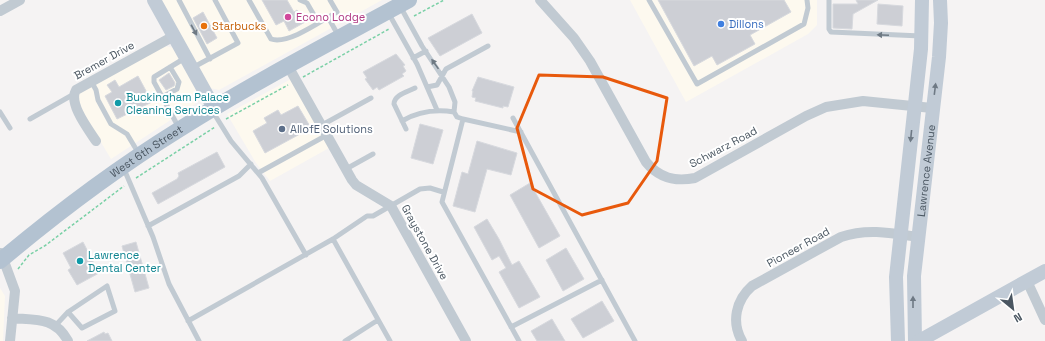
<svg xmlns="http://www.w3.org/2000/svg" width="1045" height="341" font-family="'Space Grotesk',sans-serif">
<rect width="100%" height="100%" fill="#f5f3f3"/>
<path fill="#fdf9ef" d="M 160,0 L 382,0 L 219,90 L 210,88 Z
M 630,0 L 817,0 L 817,25 L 808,34 L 686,102 Z
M 165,46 L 174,48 L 199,95 L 199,100 L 195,104 L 111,159 L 80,107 L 78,94 Z
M 291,79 L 329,148 L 270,181 L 256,163 L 227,114 Z
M 0,288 L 5,296 L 3,341 L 0,341 Z"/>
<path fill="#cdcfd5" stroke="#d7d9de" d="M 262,0 L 287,0 L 294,12 L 297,10 L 299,13 L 302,12 L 307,21 L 289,31 L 284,21 L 276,25 Z
M 658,0 L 784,0 L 791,12 L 750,35 L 755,44 L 717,65 L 712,56 L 694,66 Z
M 856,0 L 878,0 L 853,14 L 852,29 L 833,28 L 833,4 L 858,4 Z
M 878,4 L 903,6 L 902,26 L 877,24 Z
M 203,12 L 217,38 L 207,44 L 193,18 Z
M 472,14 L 482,33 L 440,56 L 428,38 Z
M 396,54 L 405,65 L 403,66 L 406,71 L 402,74 L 404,76 L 379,90 L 377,87 L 373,90 L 365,79 L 367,78 L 363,72 Z
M 169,73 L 175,83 L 174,86 L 166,90 L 159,80 Z
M 138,76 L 152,102 L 117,119 L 105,96 L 112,92 L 107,85 L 115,80 L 119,87 Z
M 478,77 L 514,87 L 508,107 L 503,106 L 503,108 L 475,101 L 476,98 L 472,97 L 473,91 L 472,91 Z
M 298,106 L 311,128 L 265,153 L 253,131 L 267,123 L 264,118 L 278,110 L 281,115 Z
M 420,124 L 443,130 L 433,164 L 411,158 Z
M 477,141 L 517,153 L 511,175 L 487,169 L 475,212 L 453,206 L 462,172 L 468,174 Z
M 217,152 L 225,167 L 158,204 L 152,193 L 177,179 L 179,176 L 178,173 Z
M 530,183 L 560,236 L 539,248 L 510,195 Z
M 487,219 L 499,239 L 512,265 L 519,261 L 540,297 L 519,308 L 499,272 L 506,268 L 499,256 L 492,260 L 474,227 Z
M 83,242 L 99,273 L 77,285 L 68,270 L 71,268 L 63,253 Z
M 136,242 L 149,288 L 135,292 L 122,246 Z
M 566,248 L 584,279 L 563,291 L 546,260 Z
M 602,301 L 614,321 L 583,338 L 571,319 Z
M 552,319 L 565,341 L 537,341 L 531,331 Z
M 104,332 L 105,334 L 108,333 L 112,341 L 87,341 Z"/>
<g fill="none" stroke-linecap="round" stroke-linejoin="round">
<path stroke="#7ad0a6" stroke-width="1.5" stroke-dasharray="3 2" stroke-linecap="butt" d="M 414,16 L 444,0
M 303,77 L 389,29
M 226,119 L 288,85
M 136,178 L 215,127
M 18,269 L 29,255 L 46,245 L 124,186"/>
<path stroke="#c1cad2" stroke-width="5" d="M 179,0 L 210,59
M 249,0 L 271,39 C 288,45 321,21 337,12 L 330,0
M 300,0 L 307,3 L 318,22
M 649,0 L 697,84 L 804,24 L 808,8 L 807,0
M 829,0 L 829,29 L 831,32 L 921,36
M 400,6 L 422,46 L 449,87 L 455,102 L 454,112 L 457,117 L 463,119
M 389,14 L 417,64 L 437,110
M 328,17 L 338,35
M 413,58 L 426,51
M 192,68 L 238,43 L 215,0
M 91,81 L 96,90 L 98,100 L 111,124 L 127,134 L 139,154
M 427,87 L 437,85 L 446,69 L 488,46
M 162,97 L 177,89 L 179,82 L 170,67
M 0,112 L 10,128
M 213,112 L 231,141 L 262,178 L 306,255
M 513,118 L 635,341
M 30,119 L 74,94
M 402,121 C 419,111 435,109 454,112
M 322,125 L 371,98
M 179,128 L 154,82 L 154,77 L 185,58
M 406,129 L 394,104 C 394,95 407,92 415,88
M 124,169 L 153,237 L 169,284 L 199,341
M 346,169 L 373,154
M 258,173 L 327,135
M 148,226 L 239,176 L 251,164
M 333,239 L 390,341
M 188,321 L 333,239 L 367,216 L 373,216 L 420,189 L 430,188 L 443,192
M 56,325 L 68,312 L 107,286 L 115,311 L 82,328 L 68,312
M 511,327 L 602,280
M 345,341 L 378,320
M 519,341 L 442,202 L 463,119 L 521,132"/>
<path stroke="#c1cad2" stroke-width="10" d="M 540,0 L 574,38 L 590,61 L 646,162 C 659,178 675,182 695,178 L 806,116 L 826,107 L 863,101 L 932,108
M 0,11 L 20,0
M 288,66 L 352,180 L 356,185 L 391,206 L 466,341
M 96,141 C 88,129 68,103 76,90 L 174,36
M 1,253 L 15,291 L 10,341
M 1027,281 L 1045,320
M 12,318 C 36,320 55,317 68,341
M 742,341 C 731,322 736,300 752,286 L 841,237 C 867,228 892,233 918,237"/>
<g stroke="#c1cbd6" stroke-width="14">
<path d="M 154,0 L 214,108"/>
<path d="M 898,341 L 896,277 L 921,49 L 922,0"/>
<path id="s1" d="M 915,341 L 914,276 L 939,57 L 941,23 L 940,0"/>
<path d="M 919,341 L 1045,271"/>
</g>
<path stroke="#b3c2d1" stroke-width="16" id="s2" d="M 0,261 C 57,213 117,168 180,129 C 254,82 332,42 409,0"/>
</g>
<defs><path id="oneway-solid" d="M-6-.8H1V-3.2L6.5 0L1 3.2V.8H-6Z"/></defs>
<g fill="#6e7983">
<use href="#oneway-solid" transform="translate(194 30) rotate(61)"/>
<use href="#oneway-solid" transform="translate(883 35) rotate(-178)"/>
<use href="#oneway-solid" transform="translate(435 64) rotate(-125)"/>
</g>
<g fill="#6e7984">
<use href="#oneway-solid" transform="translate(935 89) rotate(-83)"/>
<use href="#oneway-solid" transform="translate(911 136) rotate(96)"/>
<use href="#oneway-solid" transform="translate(913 302) rotate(-90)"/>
</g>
<path fill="none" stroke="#e8590c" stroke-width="3" stroke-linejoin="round" d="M 539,75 L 603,77 L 667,98 L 657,161 L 628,203 L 582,215 L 533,189 L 517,128 Z"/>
<circle fill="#d1479c" stroke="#fff" stroke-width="1.5" cx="288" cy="17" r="4"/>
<circle fill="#3f7fe0" stroke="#fff" stroke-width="1.5" cx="721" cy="24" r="4"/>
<circle fill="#e8710a" stroke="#fff" stroke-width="1.5" cx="204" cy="26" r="4"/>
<g fill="#0f9aa8" stroke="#fff" stroke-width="1.5">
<circle cx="118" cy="103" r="4"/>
<circle cx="80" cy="261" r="4"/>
</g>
<circle fill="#5c6f8a" stroke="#fff" stroke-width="1.5" cx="282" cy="129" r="4"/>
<g text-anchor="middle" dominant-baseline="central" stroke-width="4" stroke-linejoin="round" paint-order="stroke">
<g font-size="11" fill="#b23c85" stroke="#fff" text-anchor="start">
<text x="296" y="17">Econo Lodge</text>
</g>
<g font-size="11" fill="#366cbe" stroke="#fff" text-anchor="start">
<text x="729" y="24">Dillons</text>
</g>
<g font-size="11" fill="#c56008" stroke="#fff" text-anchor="start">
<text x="212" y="26">Starbucks</text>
</g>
<g font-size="11" fill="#4a5661" stroke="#fff">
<text transform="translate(104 60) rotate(-29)">Bremer Drive</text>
<text transform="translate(723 147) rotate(-28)">Schwarz Road</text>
<text stroke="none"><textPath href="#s2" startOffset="183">West 6th Street</textPath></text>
<text stroke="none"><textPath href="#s1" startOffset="171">Lawrence Avenue</textPath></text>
<text transform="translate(425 242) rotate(61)">Graystone Drive</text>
<text transform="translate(798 247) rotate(-29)">Pioneer Road</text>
</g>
<g font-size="11" fill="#0d838f" stroke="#fff" text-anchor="start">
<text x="126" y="97">Buckingham Palace<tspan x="126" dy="13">Cleaning Services</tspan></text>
<text x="88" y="255">Lawrence<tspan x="88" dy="13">Dental Center</tspan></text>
</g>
<g font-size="11" fill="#4e5e75" stroke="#fff" text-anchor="start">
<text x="290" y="129">AllofE Solutions</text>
</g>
</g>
<g transform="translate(1013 309) rotate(151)" stroke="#ffffff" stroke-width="3" paint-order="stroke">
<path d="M0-3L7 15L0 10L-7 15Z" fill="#4a5661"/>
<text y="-6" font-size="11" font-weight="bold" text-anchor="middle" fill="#4a5661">N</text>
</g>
</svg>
